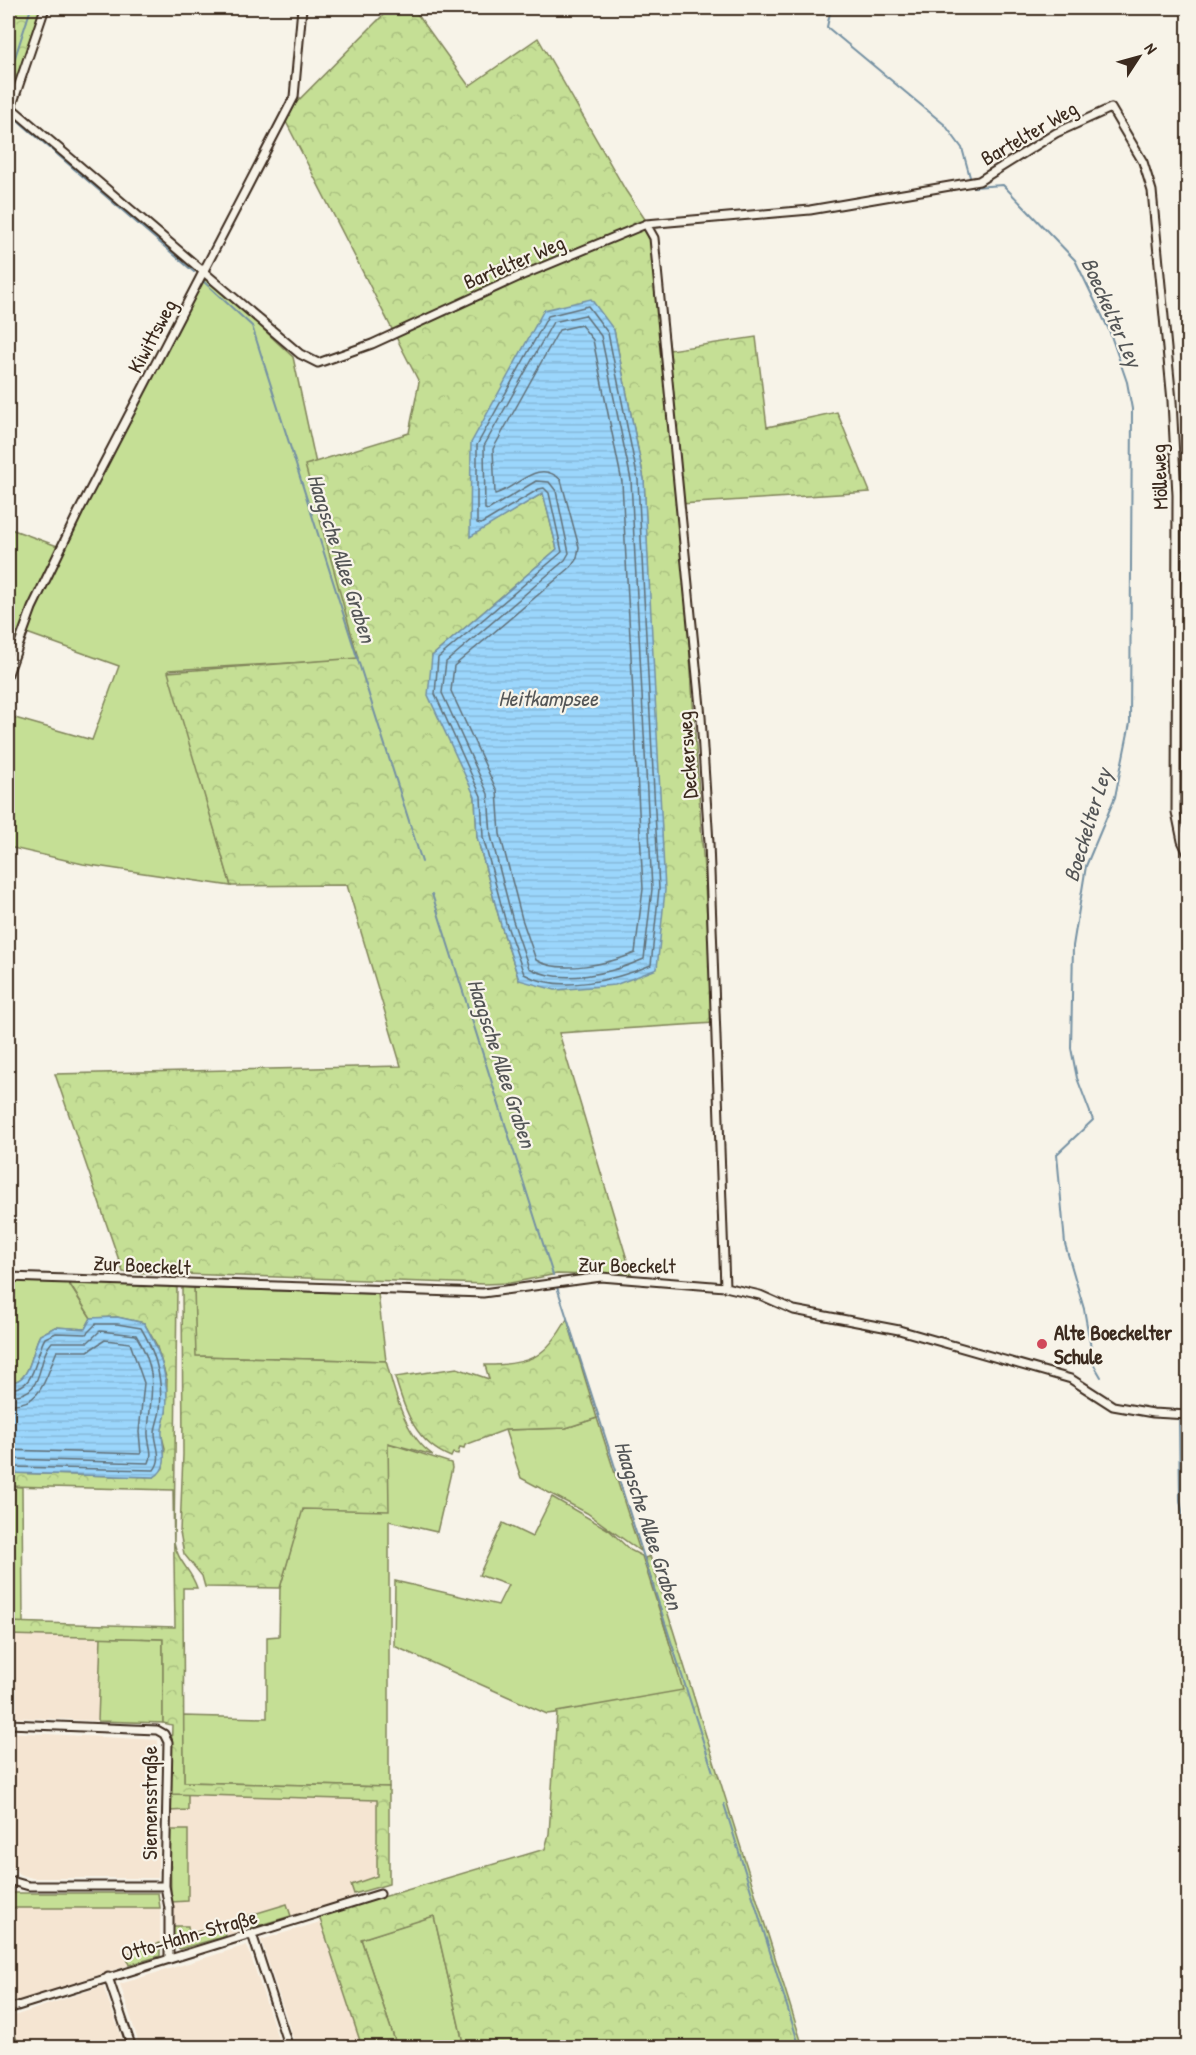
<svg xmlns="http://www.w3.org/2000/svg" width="1196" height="2055" font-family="'Patrick Hand',sans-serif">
<defs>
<pattern id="forest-crowns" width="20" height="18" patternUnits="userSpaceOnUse" patternTransform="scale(1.5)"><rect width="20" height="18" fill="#c5df95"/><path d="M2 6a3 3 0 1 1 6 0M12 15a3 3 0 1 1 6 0" fill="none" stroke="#aac080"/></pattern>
<pattern id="water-rules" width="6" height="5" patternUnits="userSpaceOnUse" patternTransform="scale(1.5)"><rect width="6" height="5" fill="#9bd6fc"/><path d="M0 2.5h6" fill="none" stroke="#86b8d8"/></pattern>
</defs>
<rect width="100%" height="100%" fill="#f7f3e8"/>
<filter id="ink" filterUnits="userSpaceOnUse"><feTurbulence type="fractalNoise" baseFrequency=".0167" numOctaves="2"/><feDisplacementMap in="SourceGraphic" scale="12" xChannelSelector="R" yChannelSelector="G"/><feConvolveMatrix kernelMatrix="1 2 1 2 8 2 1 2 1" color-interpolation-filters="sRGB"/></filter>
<g filter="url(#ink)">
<path fill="#f5e5d2" d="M 8,1635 L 101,1637 L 98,1721 L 8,1717 Z
M 8,1732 L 158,1740 L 158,1878 L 32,1878 L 19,1874 L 8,1862 Z
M 188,1794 L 377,1800 L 377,1877 L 351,1885 L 354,1897 L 291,1916 L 287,1905 L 247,1917 L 250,1928 L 226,1936 L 222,1924 L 188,1934 L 188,1926 L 172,1926 L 171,1902 L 188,1901 L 187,1830 L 170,1830 L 170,1811 L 188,1810 Z
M 8,1908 L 160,1908 L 160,1943 L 126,1954 L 129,1965 L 8,2005 Z
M 320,1922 L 362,2047 L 296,2047 L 261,1940 Z
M 247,1945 L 281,2047 L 140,2047 L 120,1984 Z
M 103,1986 L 125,2047 L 20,2047 L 8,2018 Z"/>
<path fill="#c5df95" stroke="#80845a" stroke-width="1.5" d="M 205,275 L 293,357 L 358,659 L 169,670 L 231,886 L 83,864 L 8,847 L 8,716 L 92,740 L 119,666 L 24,632 L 81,511 Z
M 8,528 L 60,547 L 8,671 Z
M 8,1279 L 161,1286 L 69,1284 L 91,1318 L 85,1329 L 55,1327 L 40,1335 C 31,1350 32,1384 8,1382 Z
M 194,1288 L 378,1294 L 386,1361 L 195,1356 Z
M 597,1418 L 640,1551 L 587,1513 L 521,1478 L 505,1430 L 566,1428 Z
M 388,1443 L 451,1463 L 452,1468 L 437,1532 L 389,1521 L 389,1787 L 184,1782 L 183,1716 L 267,1718 L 267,1637 L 279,1636 L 280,1588 L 301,1512 Z
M 8,1486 L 22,1487 L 23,1623 L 8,1622 L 8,1612 L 13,1604 L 8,1588 Z
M 552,1497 L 609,1530 L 630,1550 L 642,1556 L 687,1697 L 547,1714 L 394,1646 L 395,1581 L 498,1605 L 508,1585 L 479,1575 L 503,1523 L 532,1537 Z
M 101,1637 L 163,1639 L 163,1723 L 98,1721 Z
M 170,1794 L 188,1794 L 188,1810 L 170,1811 Z
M 170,1830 L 188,1830 L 188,1901 L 171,1902 Z
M 8,1893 L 158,1893 L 160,1908 L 8,1908 Z
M 287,1904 L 291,1916 L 250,1928 L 247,1916 Z
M 434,1915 L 464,2047 L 397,2047 L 361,1939 Z
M 223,1924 L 226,1936 L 180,1949 L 173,1943 L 172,1926 L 188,1926 L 189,1934 Z
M 8,2020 L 20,2047 L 8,2047 Z"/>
<path fill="url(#forest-crowns)" stroke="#80845a" stroke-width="1.5" fill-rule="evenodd" d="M 8,8 L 47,8 L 16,108 L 8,100 Z
M 390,8 L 413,8 L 469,86 L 538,38 L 626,191 L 653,231 L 670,350 L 756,337 L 767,427 L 837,412 L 870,492 L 680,504 L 714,1023 L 559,1033 L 632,1276 L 557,1274 L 510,1283 L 485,1284 L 123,1272 L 55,1074 L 401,1066 L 347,885 L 231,886 L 168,672 L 358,658 L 305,465 L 409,433 L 419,382 L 283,116 ZM 614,330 L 644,479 L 652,662 L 519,980 L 501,925 L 477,837 L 475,797 L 432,656 L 557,549 L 543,493 L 470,536 Z
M 69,1283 L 177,1287 L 174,1542 C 178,1563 191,1569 197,1588 L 183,1588 L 184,1782 L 389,1787 L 389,1884 L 354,1894 L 351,1885 L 377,1876 L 377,1800 L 170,1794 L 172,1725 L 163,1723 L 163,1639 L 8,1635 L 8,1622 L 175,1627 L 173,1490 L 8,1486 L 8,1473 L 154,1477 L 163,1468 L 165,1448 L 161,1433 L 166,1412 L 167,1380 L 156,1344 L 144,1323 L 117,1317 L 91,1318 Z
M 182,1287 L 194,1288 L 196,1356 L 386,1361 C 395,1393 404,1435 433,1455 L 388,1443 L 389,1511 L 303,1509 L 280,1588 L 205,1587 L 202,1576 L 184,1554 L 180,1532 L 183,1454 Z
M 567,1319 L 597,1418 L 566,1428 L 505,1430 L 465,1445 L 464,1448 L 460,1447 L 458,1454 L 453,1453 L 451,1457 C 416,1443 405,1412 395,1377 L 457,1368 L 489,1379 L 485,1365 C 529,1365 546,1358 567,1319 Z
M 650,1556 L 803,2047 L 464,2047 L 434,1916 L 361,1939 L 397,2047 L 362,2047 L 319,1916 L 545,1849 L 549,1834 L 557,1712 L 683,1690 L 645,1558 Z
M 160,1943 L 160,1956 L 129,1965 L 126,1954 Z"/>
<path fill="url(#water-rules)" stroke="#7591a3" stroke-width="1.5" d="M 591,299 L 614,330 L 644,479 L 665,890 L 657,969 L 615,985 L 555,990 L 519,980 L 501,925 L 477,837 L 475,797 L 428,695 L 432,656 L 557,549 L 543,493 L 470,537 L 471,443 L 544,310 Z
M 117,1317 L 144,1323 C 160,1350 170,1380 166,1412 C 165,1420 161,1427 162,1435 C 163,1449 170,1468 154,1477 L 8,1473 L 8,1382 C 32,1384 31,1350 40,1335 L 55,1327 L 85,1329 L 91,1318 Z"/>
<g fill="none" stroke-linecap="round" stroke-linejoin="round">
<path stroke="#616f77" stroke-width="1.5" d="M 588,306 L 608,333 L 638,480 L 659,889 L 651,965 C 615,980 560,994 524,974 L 506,923 L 483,837 L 481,796 L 435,694 L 438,658 L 562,552 L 549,493 L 544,488 L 539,489 L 481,524 L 477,523 L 477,445 L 548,316 Z
M 585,315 L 601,336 L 631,480 L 652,889 L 644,959 C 612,973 562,986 529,968 L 513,921 L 491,836 L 488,794 L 442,693 L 446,662 L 565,560 L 569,553 L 556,491 L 549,482 L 536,481 L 488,510 L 485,509 L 484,446 L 553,322 Z
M 581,325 L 593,340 L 622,482 L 643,889 L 635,953 C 611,963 560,975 536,960 L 522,919 L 500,834 L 497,791 L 451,691 L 454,666 L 571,567 L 577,558 L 579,547 L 561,480 C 538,457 517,488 495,494 L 493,449 L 559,330 Z
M 8,1388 C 37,1391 34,1356 45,1338 L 56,1333 L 86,1334 L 96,1324 L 117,1324 L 141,1328 C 156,1353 163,1381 160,1410 C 159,1418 155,1426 155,1434 C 156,1446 163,1459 154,1470 L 8,1467
M 8,1395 C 47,1398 35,1360 52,1342 L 88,1342 L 100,1331 L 136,1335 C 159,1373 151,1391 148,1431 C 147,1443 154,1451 149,1463 L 8,1459
M 8,1404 C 43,1407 46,1375 57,1351 L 88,1351 L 105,1340 L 130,1343 L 144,1383 L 139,1432 L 141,1454 L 8,1450"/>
<path stroke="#7591a3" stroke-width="2" d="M 831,8 L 827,27 L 945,125 L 962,148 L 970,177
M 8,79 L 31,8
M 8,112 L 194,272
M 973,187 L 1003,185 L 1075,260 L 1109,330 L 1127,382 L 1132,409 L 1130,723 L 1115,797 L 1086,866 L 1073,946 L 1071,1048 L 1077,1078 L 1093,1120 L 1057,1154 L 1065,1244 L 1084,1309 L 1094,1365 L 1101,1377
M 203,281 L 252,326 L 422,862
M 432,894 L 553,1275
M 557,1287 L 713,1772
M 1179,1421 L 1180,1500 L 1188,1544
M 724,1804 L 800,2048"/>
<g stroke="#3b2a1e" stroke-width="11">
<path id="minor" d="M 8,105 L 300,354 L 318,363 L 372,344 L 518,277 L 646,224 L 810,210 L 979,181 L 1056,133 L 1111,108 L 1143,162 L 1152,191 L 1172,401 L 1177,495 L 1176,812 L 1182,841 L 1188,854
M 11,108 L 45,8
M 646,224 L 654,238 L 701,717 L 709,843 L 725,1287
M 8,674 L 32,608 L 79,511 L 294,97 L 302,8
M 8,1277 L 483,1293 L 601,1277 L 725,1287 L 760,1295 L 794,1310 L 899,1330 L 1071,1379 L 1113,1406 L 1153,1413 L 1188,1415
M 8,1724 L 157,1730 L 164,1734 L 168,1742 L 165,1886 L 169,1908 L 169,1957
M 8,1880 L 29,1886 L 165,1886
M 252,1934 L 289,2048
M 108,1977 L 132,2048
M 8,2009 L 380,1894"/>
</g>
<use href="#minor" stroke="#f7f3e8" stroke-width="7"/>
</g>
</g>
<circle fill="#d1495b" stroke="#f7f3e8" stroke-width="2" cx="1042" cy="1344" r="6"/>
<g text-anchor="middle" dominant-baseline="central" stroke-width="4.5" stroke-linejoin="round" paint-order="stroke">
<g font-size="21" fill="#3b2a1e" stroke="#f7f3e8">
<text transform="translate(1029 133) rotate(-30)">Bartelter Weg</text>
<text transform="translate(514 262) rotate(-23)">Bartelter Weg</text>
<text transform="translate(152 336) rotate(-62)">Kiwittsweg</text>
<text transform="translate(1159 477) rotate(-92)">Mölleweg</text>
<text transform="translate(687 755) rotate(-94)">Deckersweg</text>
<text transform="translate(142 1265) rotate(3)">Zur Boeckelt</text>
<text transform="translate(627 1265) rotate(1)">Zur Boeckelt</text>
<text transform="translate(149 1803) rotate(-90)">Siemensstraße</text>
<text transform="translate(189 1935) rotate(-16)">Otto-Hahn-Straße</text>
</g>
<g font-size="21" font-weight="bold" fill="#3b2a1e" stroke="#f7f3e8" text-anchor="start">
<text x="1054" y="1332">Alte Boeckelter<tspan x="1054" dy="24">Schule</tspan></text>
</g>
<g font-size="22" font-style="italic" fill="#535556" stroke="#f7f3e8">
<text transform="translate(1112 312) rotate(66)">Boeckelter Ley</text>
<text transform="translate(342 558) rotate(72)">Haagsche Allee Graben</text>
<text x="548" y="698">Heitkampsee</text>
<text transform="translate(1087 825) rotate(-73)">Boeckelter Ley</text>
<text transform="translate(502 1063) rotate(72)">Haagsche Allee Graben</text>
<text transform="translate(649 1525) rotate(72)">Haagsche Allee Graben</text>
</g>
</g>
<rect width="1196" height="2055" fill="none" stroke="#f7f3e8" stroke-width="30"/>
<rect x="15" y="15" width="1166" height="2025" fill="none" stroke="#3b2a1e" stroke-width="2" filter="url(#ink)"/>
<g transform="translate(1139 57) rotate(54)" stroke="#f7f3e8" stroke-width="4.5" paint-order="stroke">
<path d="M0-4.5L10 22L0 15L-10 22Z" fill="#3b2a1e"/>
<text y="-9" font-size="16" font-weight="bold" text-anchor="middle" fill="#3b2a1e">N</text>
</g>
</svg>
